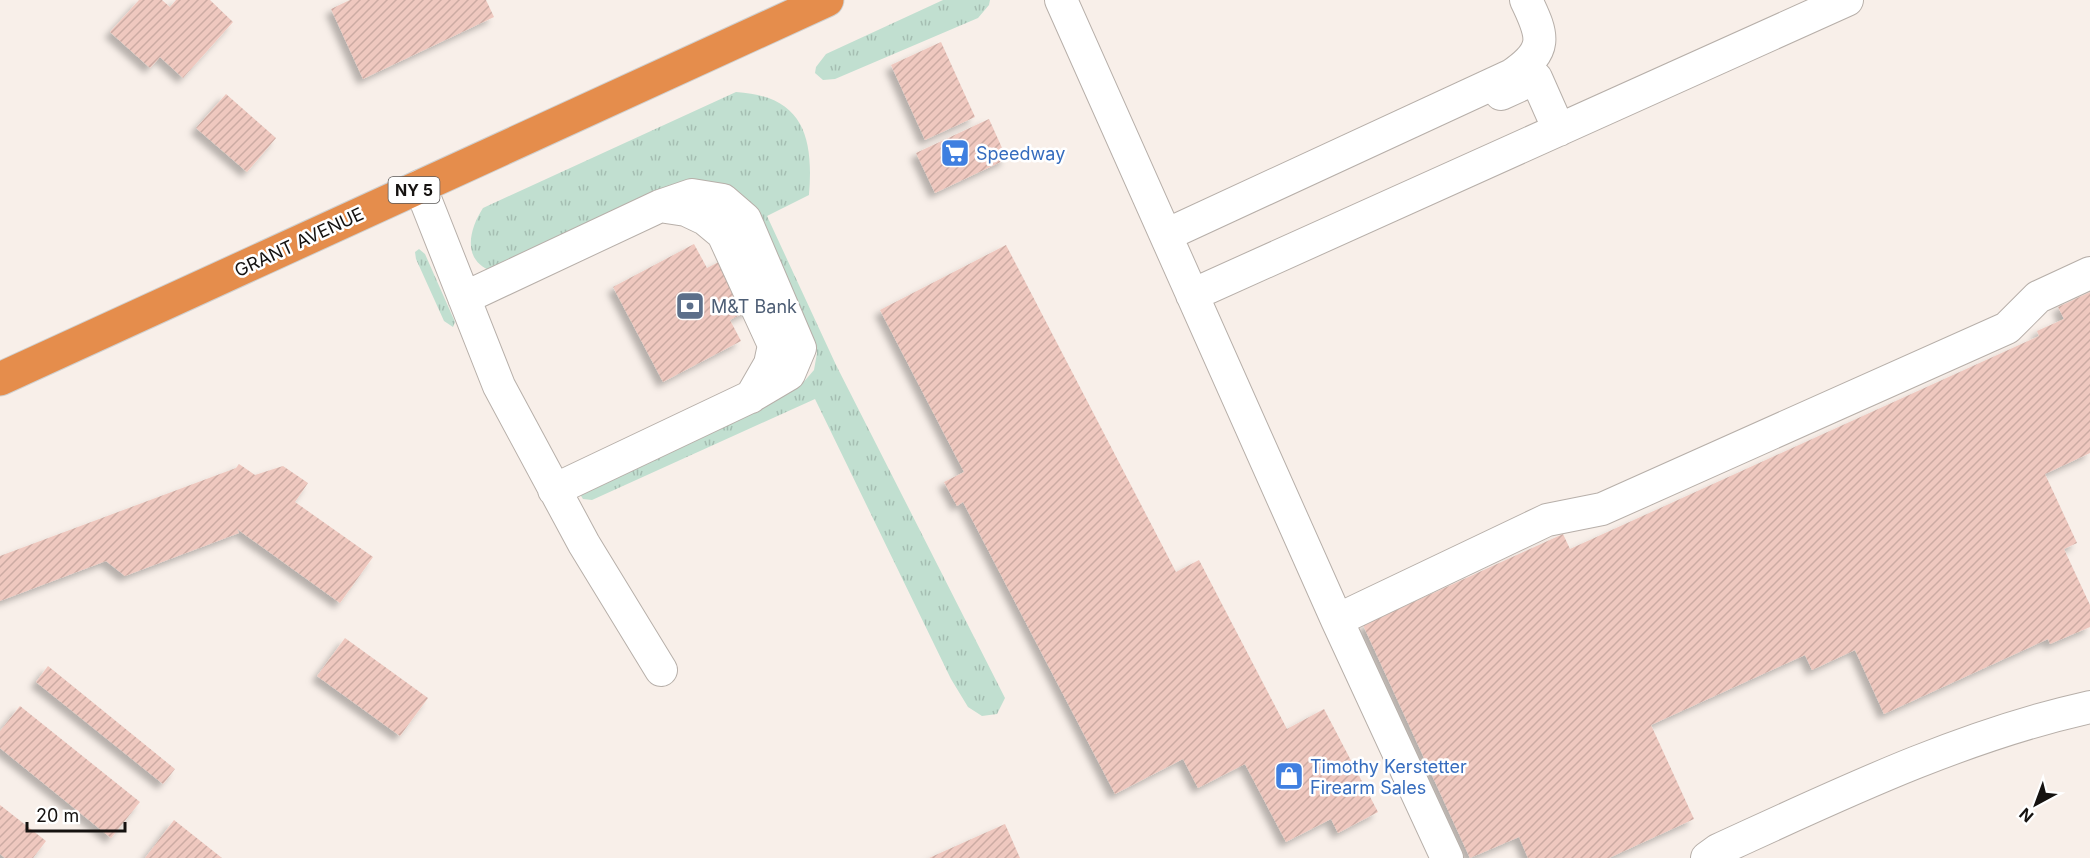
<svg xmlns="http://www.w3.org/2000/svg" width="2090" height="858" font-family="Inter,sans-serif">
<defs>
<pattern id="grass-tufts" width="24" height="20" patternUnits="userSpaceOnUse" patternTransform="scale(1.5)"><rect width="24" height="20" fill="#c1dfd0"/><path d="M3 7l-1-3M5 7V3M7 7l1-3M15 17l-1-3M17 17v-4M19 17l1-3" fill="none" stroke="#a5beb2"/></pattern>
<pattern id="building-hatch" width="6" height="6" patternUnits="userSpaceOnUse" patternTransform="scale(1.5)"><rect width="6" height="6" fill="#efc8bf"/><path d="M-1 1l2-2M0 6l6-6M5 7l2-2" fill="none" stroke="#ccaba3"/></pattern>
<filter id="shadow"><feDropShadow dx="-5.5" dy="5.5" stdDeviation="3" flood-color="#0004"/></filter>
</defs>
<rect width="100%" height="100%" fill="#f8efe9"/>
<path fill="url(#grass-tufts)" d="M 943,0 L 990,0 L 989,5 L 978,18 L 835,79 L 823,80 L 815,73 L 816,67 L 826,54 Z
M 736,92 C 802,96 814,135 809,195 L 767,216 L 836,365 L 1005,698 L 997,714 L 982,716 L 968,707 L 951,679 L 815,399 L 592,500 L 583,499 L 578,491 L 580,483 L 801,385 L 814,370 L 817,353 L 754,215 L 740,197 L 494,272 C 462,262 468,231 483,208 Z
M 419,249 L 425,254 L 455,322 L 453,327 L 444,321 L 416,259 L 415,252 Z"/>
<path fill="url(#building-hatch)" filter="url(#shadow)" d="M 139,0 L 162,0 L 170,7 L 176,0 L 210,0 L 233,22 L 183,78 L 160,57 L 150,68 L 110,32 Z
M 350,0 L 486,0 L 494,17 L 363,79 L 331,9 Z
M 941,42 L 975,117 L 925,140 L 891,65 Z
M 226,94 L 276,138 L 247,172 L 196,128 Z
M 989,119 L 1007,159 L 935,193 L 916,153 Z
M 758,242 L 785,292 L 730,320 L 741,341 L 663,382 L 613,287 L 694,244 L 707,268 Z
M 1006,245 L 1176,572 L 1199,560 L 1287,729 L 1324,709 L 1378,812 L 1338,833 L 1331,819 L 1286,842 L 1245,764 L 1198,788 L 1183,759 L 1115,794 L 963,502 L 957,506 L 944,482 L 964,472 L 880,310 Z
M 2090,292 L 2090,453 L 2045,474 L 2077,543 L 2064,549 L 2090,605 L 2090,627 L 2050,644 L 2048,639 L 1884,714 L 1855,650 L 1812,670 L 1805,655 L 1651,725 L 1694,819 L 1609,858 L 1528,858 L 1519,837 L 1470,858 L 1363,625 L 1563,534 L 1570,549 L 2039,336 L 2037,331 L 2064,319 L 2058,307 Z
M 239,464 L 255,475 L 283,466 L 308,483 L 295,502 L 373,557 L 340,603 L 237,529 L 239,533 L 125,576 L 106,561 L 0,601 L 0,556 L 236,468 Z
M 345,638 L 428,698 L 400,736 L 317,676 Z
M 48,666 L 175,769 L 163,784 L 36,682 Z
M 20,706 L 140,802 L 111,838 L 0,748 L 0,731 Z
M 0,805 L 46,841 L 33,858 L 5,858 L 0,854 Z
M 174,820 L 222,858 L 145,858 Z
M 1005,824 L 1020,858 L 929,858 Z"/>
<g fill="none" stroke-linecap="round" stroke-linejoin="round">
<g stroke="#b7afa9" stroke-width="34">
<path id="minor" d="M 1061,0 L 1337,620 L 1447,858
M 1501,94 L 1536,78 L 1559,130
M 420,186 L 499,386 L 584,544 L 661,670
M 666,207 L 686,210 L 705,219 L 723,234 L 774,345 L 770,364 L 751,397
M 1166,235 L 1512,75 C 1548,50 1544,37 1526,0
M 1192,295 L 1847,0
M 464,298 L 660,206 L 692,195 L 723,200 L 745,219 L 800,348 L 789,374 L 750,397 L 554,490
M 1337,620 L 1547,520 L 1602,509 L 2007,328 L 2038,297 L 2090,273
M 1707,858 L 1718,850 C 1838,795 1960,736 2090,707"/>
</g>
<g stroke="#d0d0cf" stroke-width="35">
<path id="highway" d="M 0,379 L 827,0"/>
</g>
<use href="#minor" stroke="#fff" stroke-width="32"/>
<use href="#highway" stroke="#e58d4c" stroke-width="33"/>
</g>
<defs>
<g id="supermarket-square" transform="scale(1.5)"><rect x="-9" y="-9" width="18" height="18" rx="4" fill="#3f7fe0" stroke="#fff"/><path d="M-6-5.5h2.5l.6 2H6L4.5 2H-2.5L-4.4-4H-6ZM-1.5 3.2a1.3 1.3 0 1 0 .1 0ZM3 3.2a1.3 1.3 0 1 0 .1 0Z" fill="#fff"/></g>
<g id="bank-square" transform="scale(1.5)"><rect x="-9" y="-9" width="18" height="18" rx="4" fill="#5c6f8a" stroke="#fff"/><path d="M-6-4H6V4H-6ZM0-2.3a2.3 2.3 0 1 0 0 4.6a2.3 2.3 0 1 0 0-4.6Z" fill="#fff"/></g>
<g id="shop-square" transform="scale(1.5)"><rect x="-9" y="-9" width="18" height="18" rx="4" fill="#3f7fe0" stroke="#fff"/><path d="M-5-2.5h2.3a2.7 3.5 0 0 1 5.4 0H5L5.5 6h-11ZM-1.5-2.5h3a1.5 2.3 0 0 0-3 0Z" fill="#fff"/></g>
</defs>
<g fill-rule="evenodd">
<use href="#supermarket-square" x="955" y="153"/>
<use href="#bank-square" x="690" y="306"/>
<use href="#shop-square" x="1289" y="776"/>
</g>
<g text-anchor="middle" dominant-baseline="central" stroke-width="5" stroke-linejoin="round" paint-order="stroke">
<rect fill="#fff" stroke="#5b5958" stroke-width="1.5" x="388.5" y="177" width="51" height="26" rx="4.5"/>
<g font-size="16" font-weight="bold" fill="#151210">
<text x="414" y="190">NY 5</text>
</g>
<g font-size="18" fill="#366cbe" stroke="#fff" text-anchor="start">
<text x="976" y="153">Speedway</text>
<text x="1310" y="766">Timothy Kerstetter<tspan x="1310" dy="21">Firearm Sales</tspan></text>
</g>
<g font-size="18" fill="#151210" stroke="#fff">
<text transform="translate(299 242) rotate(-25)">GRANT AVENUE</text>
</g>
<g font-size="18" fill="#4e5e75" stroke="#fff" text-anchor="start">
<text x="711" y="306">M&amp;T Bank</text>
</g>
</g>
<g transform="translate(2036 804) rotate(221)" stroke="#ffffff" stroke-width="4.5" paint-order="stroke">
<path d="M0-4.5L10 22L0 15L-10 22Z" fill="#151210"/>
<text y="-9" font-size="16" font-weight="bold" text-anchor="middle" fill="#151210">N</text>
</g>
<path d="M27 822v9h98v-9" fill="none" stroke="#151210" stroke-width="3"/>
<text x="36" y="822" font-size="18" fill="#151210" stroke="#ffffff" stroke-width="4.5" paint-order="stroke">20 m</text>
</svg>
